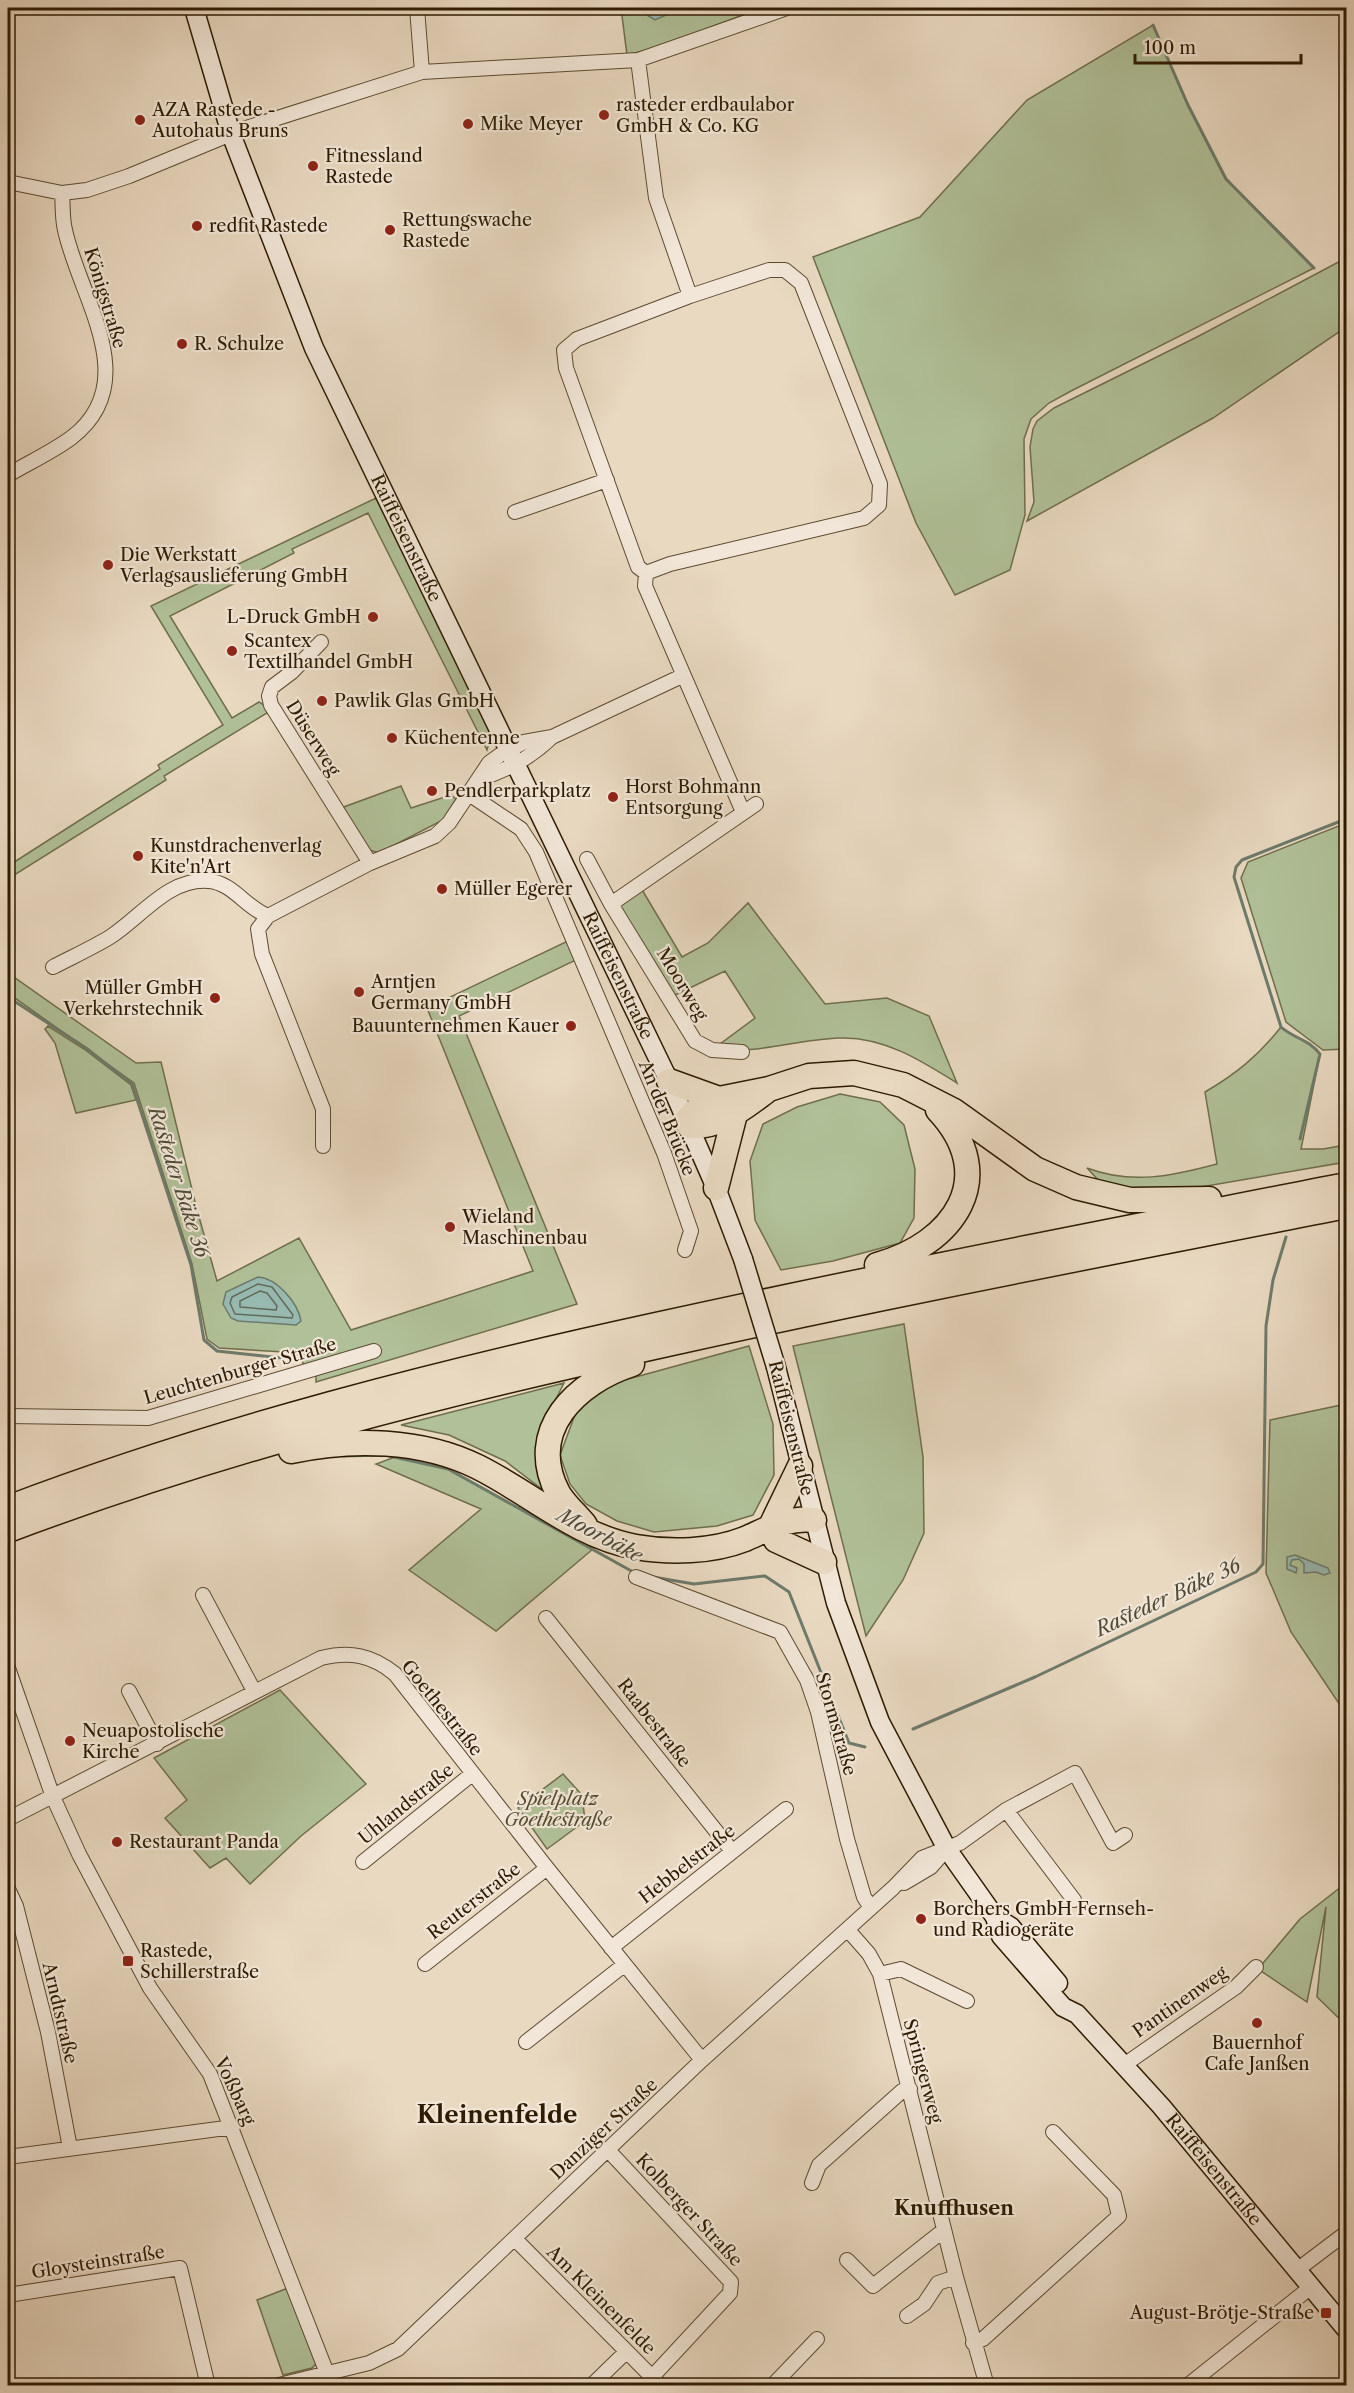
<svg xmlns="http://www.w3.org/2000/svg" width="1354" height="2393" font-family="'Libre Caslon Text',serif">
<rect width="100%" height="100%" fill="#e9d9c1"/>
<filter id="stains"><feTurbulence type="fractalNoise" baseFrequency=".00333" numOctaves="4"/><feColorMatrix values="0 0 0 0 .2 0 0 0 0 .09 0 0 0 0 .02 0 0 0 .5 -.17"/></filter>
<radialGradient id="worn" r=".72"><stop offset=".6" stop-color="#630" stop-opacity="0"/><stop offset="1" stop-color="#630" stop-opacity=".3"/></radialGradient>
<path fill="#b0c098" stroke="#6f6e4c" stroke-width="1.5" d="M 621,8 L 642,8 L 642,13 L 674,13 L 682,8 L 762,8 L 651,49 L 627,55 Z
M 1153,25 L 1188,105 L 1226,179 L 1314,268 L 1071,391 L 1049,403 L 1031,419 L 1024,439 L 1025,515 L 1010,570 L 955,595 L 916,523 L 813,257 L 920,217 L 1027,100 Z
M 1346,258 L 1346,327 L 1213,418 L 1027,521 L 1034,502 L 1030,447 L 1033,429 L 1037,421 L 1054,408 L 1197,337 Z
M 376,498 L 492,733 L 487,750 L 368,513 L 292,549 L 294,553 L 170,616 L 232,718 L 259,702 L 265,706 L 267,713 L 164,776 L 166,780 L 8,879 L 8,866 L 160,769 L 158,765 L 223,725 L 151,606 Z
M 401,786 L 411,808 L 451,795 L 456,799 L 443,820 L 379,853 L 366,849 L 341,808 Z
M 1346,823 L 1346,1049 L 1323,1050 L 1286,1022 L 1241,878 L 1248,862 Z
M 638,883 L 682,957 L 708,943 L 748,903 L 825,1004 L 887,998 L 929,1016 L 957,1083 C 922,1061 883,1036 839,1038 C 795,1040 757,1054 712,1050 L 755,1018 L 725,971 L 669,998 L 611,904 Z
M 570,940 L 578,959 L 459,1016 L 577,1304 L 316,1382 L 316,1364 L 304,1367 L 301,1356 L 284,1352 L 219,1348 L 207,1339 L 192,1264 L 134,1083 L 8,993 L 8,973 L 136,1063 L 161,1062 L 196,1206 L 217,1281 L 299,1238 L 351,1330 L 533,1271 L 427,1008 Z
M 48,1026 L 84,1049 L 131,1085 L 136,1100 L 76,1113 L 55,1043 L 45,1029 Z
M 1281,1027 C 1293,1038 1310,1040 1320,1054 L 1301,1149 L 1323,1149 L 1346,1145 L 1346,1162 L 1160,1194 L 1103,1185 L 1087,1168 C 1132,1185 1172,1176 1217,1164 L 1205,1092 C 1236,1074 1258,1056 1281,1027 Z
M 840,1094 L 880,1102 L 904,1125 L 915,1169 L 914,1218 L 900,1243 L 833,1261 L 781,1270 L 755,1220 L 750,1161 L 763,1124 L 797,1107 Z
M 904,1324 L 923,1457 L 924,1533 L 903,1580 L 866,1636 L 793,1346 Z
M 749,1346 L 773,1424 L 774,1475 L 753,1515 L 717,1526 L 654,1532 L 617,1521 L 586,1504 L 570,1484 L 560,1455 L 576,1412 L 595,1394 L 621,1381 Z
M 564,1383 L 551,1409 L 547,1493 L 505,1461 L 449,1435 L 401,1425 Z
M 1346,1404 L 1346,1714 L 1291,1632 L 1266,1573 L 1270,1420 Z
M 395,1457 L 448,1469 L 593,1549 L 496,1631 L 409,1570 L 481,1509 L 376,1464 Z
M 280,1690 L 366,1784 L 301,1836 L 250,1884 L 226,1858 L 210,1868 L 165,1818 L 187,1800 L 154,1758 Z
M 563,1774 L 582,1795 L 585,1821 L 547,1849 L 518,1808 Z
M 1346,1883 L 1346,2025 L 1317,1997 L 1326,1907 L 1307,2002 L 1258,1969 L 1300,1919 Z
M 288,2288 L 317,2363 L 312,2368 L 283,2375 L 257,2300 Z"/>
<path fill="#97bab1" stroke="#6d7a6b" stroke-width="1.5" d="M 642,8 L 682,8 L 655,20 L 642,12 Z
M 258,1277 C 277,1278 298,1303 301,1321 L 296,1325 L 238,1321 L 231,1318 L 223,1304 L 226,1292 Z
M 1295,1555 L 1328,1568 L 1330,1573 L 1324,1575 L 1316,1572 L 1304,1573 L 1304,1564 L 1299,1559 L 1292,1560 L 1290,1565 L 1297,1568 L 1296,1573 L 1287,1569 L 1287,1557 Z"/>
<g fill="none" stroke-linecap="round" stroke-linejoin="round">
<path stroke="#626a59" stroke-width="1.5" d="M 258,1284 L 272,1287 L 293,1315 L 292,1318 L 235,1314 L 230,1303 L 232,1297 Z
M 260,1291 L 267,1293 L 277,1306 L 276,1310 L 240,1307 L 240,1301 Z"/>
<path stroke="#6d7a6b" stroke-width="3" d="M 1153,25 L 1188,105 L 1226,179 L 1314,268
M 8,997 L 86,1048 L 132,1084 L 191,1265 L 204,1340 L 217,1351 L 301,1360
M 1300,1139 L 1320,1054 C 1310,1040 1293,1038 1281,1027 L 1234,877 L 1236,867 L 1242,860 L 1346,819
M 343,1456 L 385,1455 L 448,1469 L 635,1573
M 653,1577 L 694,1584 L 765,1576 L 789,1592 L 849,1743 L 865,1747
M 913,1729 L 1035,1677 L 1256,1572 L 1263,1564 L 1266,1326 L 1273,1280 L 1286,1237"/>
<g stroke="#5d4a31" stroke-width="16">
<path id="street" d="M 638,60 L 656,198 L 690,296
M 422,72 L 638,60 L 787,8
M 8,182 L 62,193 L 87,190 L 129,176 L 243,129 L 422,72 L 417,8
M 769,270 L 785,270 L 801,283 L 880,484 L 879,505 L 864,518 L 670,564 L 646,573 L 638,567 L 566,368 L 564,350 L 577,339 L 690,296 Z
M 8,475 C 28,463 52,452 71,438 C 145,382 79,297 65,230 C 62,218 63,205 62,193
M 515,512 L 607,480
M 646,573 L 645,586 L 743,812
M 321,642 L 292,672 L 272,687 L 269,696 L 271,705 L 370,863
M 480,779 C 509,769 530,758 552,737
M 469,794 L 521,829 L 536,852 L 664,1153 L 691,1231 L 685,1250
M 587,859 L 611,904 L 695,1041 L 712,1050 L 742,1052
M 611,904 L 756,804
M 53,967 C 72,957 92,948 110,937 C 140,918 169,877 209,881 C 233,883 246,908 268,916
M 323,1146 L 323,1109 L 262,954 L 258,929 L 268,916 L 370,863 L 435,836 L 449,823 L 489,763 L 500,755 L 524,742 L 552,737 L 682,676
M 8,1416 L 148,1418 L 374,1351
M 636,1577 L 780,1632 L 807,1680 L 818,1712 L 847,1839 L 864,1897 L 871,1908
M 203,1595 L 254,1691
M 546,1618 L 732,1851
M 8,1668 L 53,1797 L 79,1854 L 150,1988 L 210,2074 L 332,2386
M 129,1691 L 157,1744
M 1006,1810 L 1074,1900
M 8,1819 L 321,1658 C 350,1651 372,1655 395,1674 L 547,1868 L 702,2060
M 363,1862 L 472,1774
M 904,1883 L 931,1867 L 945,1851
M 8,1889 L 16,1906 L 48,2032 L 70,2148
M 848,1930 L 869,1954 L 880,1974 L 956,2277 L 987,2386
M 611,1948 L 786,1809
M 425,1964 L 547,1868
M 880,1974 L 901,1969 L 967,2001
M 526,2042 L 624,1965
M 1124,2065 L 1236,1987 L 1256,1967
M 608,2150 L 731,2282 L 730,2293 L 652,2377
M 8,2157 L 233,2127
M 812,2183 L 819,2165 L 902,2091 L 910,2089
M 515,2239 L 661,2386
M 847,2260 L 873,2286 L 944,2230
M 1297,2270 L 1346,2233
M 8,2295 L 180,2268 L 208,2386
M 907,2316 L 924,2304 L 938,2283 L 956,2277
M 973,2343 L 983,2339 L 1119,2216 L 1114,2195 L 1053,2132
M 275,2386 L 369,2363 L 398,2349 L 702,2060 L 893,1888 L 922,1858 L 960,1843 L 1006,1810 L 1075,1773 L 1113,1843 L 1125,1835
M 591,2386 L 626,2352
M 772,2386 L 817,2339
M 1187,2386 L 1311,2287"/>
</g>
<g stroke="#2e1b01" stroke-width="21">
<g id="secondary">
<path id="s1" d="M 194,8 L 231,134 L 314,348 L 669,1081 L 716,1188 L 743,1259"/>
<path id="s2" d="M 776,1367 L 836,1603 L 880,1722 L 947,1849 L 995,1917 L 1001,1936 L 1063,2007 L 1077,2014 L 1161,2106 L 1346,2329"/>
<path d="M 995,1917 L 1011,1927 L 1058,1983"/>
</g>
</g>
<g stroke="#2e1b01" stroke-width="27">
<path id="highway" d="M 669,1081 L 719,1099
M 687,1120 L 694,1112 L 719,1099 L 769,1089 L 809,1076 L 854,1073 L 903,1085 L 954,1111 L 1035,1169 L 1076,1187 L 1130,1200 L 1209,1199
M 689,1126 C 719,1128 742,1109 765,1092
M 716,1188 L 735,1114
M 877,1265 C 954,1244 1001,1177 938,1110
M 291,1451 C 352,1438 421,1439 478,1467 C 532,1494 576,1536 636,1547 C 670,1553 712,1552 745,1539 C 768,1529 787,1517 814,1520
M 8,1508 C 219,1428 440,1372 661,1324 C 888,1274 1118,1230 1346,1185
M 585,1525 C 576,1514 565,1505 558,1493 C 525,1430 577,1382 632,1364
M 771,1526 L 800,1466
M 8,1530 C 226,1448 453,1391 681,1341 C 902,1292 1124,1250 1346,1206
M 776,1540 L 824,1562"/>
</g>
<use href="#street" stroke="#f1e6d7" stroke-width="14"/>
<use href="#secondary" stroke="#f1e6d7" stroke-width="18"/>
<use href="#highway" stroke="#e9d9c1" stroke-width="24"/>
<g stroke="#2e1b01" stroke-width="21" stroke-linecap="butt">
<path id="secondary-bridge" d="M 743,1259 L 776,1367"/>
</g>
<use href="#secondary-bridge" stroke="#f1e6d7" stroke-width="18"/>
</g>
<g fill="#8f2418" stroke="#f1e6d7" stroke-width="2">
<circle cx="604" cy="115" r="6"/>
<circle cx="140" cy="120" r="6"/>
<circle cx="468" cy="124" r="6"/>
<circle cx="313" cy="166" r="6"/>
<circle cx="197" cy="226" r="6"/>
<circle cx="390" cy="230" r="6"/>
<circle cx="182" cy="344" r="6"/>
<circle cx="108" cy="565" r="6"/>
<circle cx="373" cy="617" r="6"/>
<circle cx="232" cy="651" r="6"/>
<circle cx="322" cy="701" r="6"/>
<circle cx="392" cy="738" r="6"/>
<circle cx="432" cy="791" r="6"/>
<circle cx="613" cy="797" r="6"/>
<circle cx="138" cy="856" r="6"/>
<circle cx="442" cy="889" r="6"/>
<circle cx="359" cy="992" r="6"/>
<circle cx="215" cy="998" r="6"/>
<circle cx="571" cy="1026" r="6"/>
<circle cx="450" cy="1227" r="6"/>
<circle cx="70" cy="1741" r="6"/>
<circle cx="117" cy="1842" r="6"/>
<circle cx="921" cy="1919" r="6"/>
<rect x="122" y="1955" width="12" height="12" rx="3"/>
<circle cx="1257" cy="2023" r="6"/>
<rect x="1320" y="2307" width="12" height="12" rx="3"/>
</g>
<g text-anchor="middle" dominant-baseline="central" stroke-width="4.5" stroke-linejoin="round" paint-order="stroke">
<g font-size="18" fill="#2e1b01" stroke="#f1e6d7" text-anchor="start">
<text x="616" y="105">rasteder erdbaulabor<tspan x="616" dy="21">GmbH &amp; Co. KG</tspan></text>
<text x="152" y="110">AZA Rastede -<tspan x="152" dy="21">Autohaus Bruns</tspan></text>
<text x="480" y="124">Mike Meyer</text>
<text x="325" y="156">Fitnessland<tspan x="325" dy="21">Rastede</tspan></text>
<text x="402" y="220">Rettungswache<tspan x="402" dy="21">Rastede</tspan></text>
<text x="209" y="226">redfit Rastede</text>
<text x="194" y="344">R. Schulze</text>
<text x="120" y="555">Die Werkstatt<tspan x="120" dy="21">Verlagsauslieferung GmbH</tspan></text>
<text x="361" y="617" text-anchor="end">L-Druck GmbH</text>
<text x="244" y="641">Scantex<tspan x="244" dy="21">Textilhandel GmbH</tspan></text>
<text x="334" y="701">Pawlik Glas GmbH</text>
<text x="404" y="738">Küchentenne</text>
<text x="625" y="787">Horst Bohmann<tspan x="625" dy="21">Entsorgung</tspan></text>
<text x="444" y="791">Pendlerparkplatz</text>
<text x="150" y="846">Kunstdrachenverlag<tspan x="150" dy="21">Kite'n'Art</tspan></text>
<text x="454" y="889">Müller Egerer</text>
<text x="371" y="982">Arntjen<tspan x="371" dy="21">Germany GmbH</tspan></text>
<text x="203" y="988" text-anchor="end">Müller GmbH<tspan x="203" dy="21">Verkehrstechnik</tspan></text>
<text x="559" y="1026" text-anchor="end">Bauunternehmen Kauer</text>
<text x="462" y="1217">Wieland<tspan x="462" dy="21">Maschinenbau</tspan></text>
<text x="82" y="1731">Neuapostolische<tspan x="82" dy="21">Kirche</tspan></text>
<text x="129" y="1842">Restaurant Panda</text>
<text x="933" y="1909">Borchers GmbH Fernseh-<tspan x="933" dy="21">und Radiogeräte</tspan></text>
<text x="140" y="1951">Rastede,<tspan x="140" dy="21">Schillerstraße</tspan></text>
<text x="1257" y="2043" text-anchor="middle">Bauernhof<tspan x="1257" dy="21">Cafe Janßen</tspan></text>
<text x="1314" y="2313" text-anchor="end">August-Brötje-Straße</text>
</g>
<g font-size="18" fill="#2e1b01" stroke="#f1e6d7">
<text transform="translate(105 298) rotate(73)">Königstraße</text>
<text stroke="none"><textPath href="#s1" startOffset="572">Raiffeisenstraße</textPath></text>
<text transform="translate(313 738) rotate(58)">Düserweg</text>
<text stroke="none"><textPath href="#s1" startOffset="1058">Raiffeisenstraße</textPath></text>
<text transform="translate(682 984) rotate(59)">Moorweg</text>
<text transform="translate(667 1118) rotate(68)">An der Brücke</text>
<text transform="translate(240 1371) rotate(-16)">Leuchtenburger Straße</text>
<text transform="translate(791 1428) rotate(76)">Raiffeisenstraße</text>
<text transform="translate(442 1708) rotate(51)">Goethestraße</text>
<text transform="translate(654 1723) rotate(52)">Raabestraße</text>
<text transform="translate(836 1724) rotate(74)">Stormstraße</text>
<text transform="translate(406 1804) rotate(-39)">Uhlandstraße</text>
<text transform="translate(687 1864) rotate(-38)">Hebbelstraße</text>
<text transform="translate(474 1901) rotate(-38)">Reuterstraße</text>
<text transform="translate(1180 2002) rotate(-35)">Pantinenweg</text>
<text transform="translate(60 2013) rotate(77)">Arndtstraße</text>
<text transform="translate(923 2071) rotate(75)">Springerweg</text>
<text transform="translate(235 2091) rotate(65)">Voßbarg</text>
<text transform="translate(604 2129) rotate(-43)">Danziger Straße</text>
<text stroke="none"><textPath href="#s2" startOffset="934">Raiffeisenstraße</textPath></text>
<text transform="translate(689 2210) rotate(47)">Kolberger Straße</text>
<text transform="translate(98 2262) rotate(-9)">Gloysteinstraße</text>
<text transform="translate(601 2300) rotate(45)">Am Kleinenfelde</text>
</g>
<g font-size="18" font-style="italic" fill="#554d2e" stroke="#f1e6d7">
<text x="558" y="1799">Spielplatz<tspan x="558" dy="21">Goethestraße</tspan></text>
</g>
<g font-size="20" font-style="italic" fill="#4e4b36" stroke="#f1e6d7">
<text transform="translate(179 1182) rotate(72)">Rasteder Bäke 36</text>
<text transform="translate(600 1535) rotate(28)">Moorbäke</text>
<text transform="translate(1168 1597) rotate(-25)">Rasteder Bäke 36</text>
</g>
<g font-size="20" font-weight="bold" fill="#2e1b01" stroke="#f1e6d7">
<text x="954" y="2208">Knuffhusen</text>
</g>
<g font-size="24" font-weight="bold" fill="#2e1b01" stroke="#f1e6d7">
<text x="497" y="2114">Kleinenfelde</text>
</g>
</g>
<rect width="1354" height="2393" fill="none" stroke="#e9d9c1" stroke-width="30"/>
<rect x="9" y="9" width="1336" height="2375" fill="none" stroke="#2e1b01" stroke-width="3"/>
<rect x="15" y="15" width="1324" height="2363" fill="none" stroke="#2e1b01" stroke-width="1.5"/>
<path d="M1135 54v9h166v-9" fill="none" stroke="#2e1b01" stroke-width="3"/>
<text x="1144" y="54" font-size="18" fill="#2e1b01" stroke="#f1e6d7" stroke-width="4.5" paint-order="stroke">100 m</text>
<rect width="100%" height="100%" filter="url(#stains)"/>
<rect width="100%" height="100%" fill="url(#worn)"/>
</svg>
